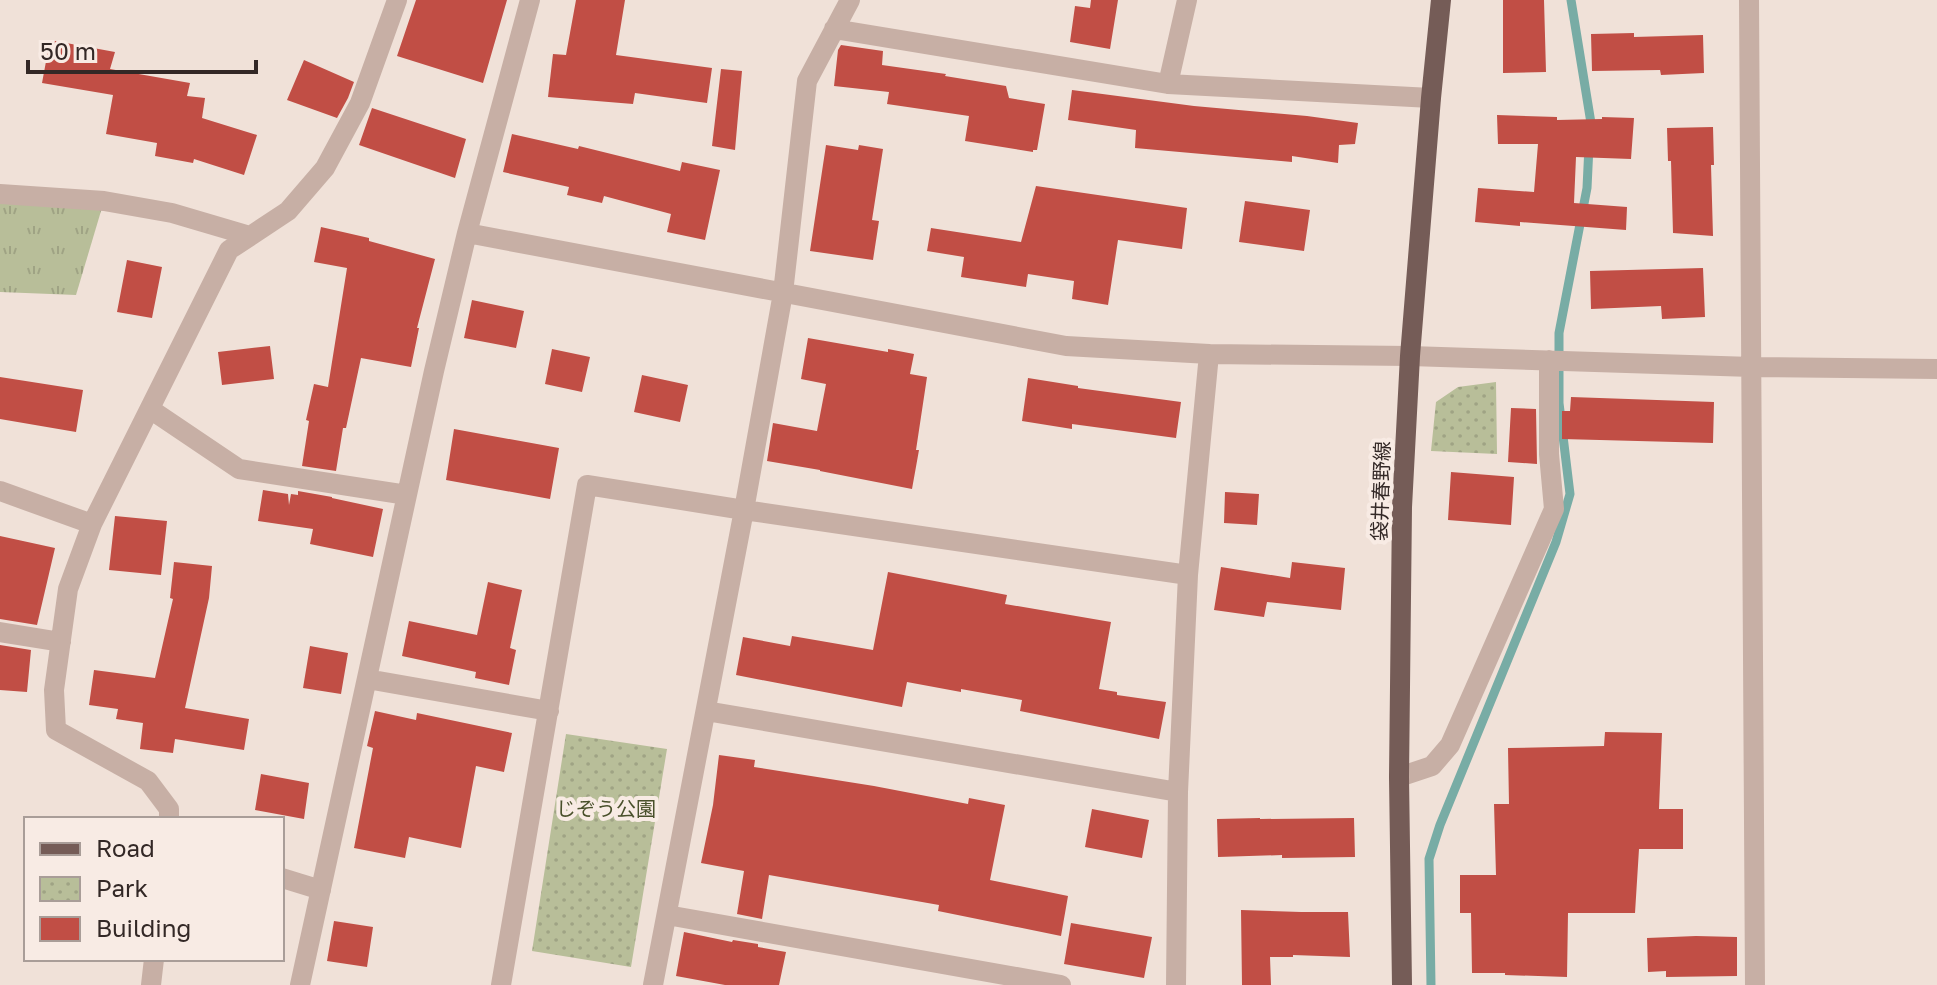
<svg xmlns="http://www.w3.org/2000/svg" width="1937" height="985" font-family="'Golos Text','Noto Sans JP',sans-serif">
<defs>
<pattern id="grass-tufts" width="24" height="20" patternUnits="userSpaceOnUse" patternTransform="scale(2)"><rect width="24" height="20" fill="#b8be99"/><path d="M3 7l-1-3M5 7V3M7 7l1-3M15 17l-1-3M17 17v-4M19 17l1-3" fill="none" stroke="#9fa384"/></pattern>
<pattern id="park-dots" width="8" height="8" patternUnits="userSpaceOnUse" patternTransform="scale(2)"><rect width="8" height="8" fill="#b8be99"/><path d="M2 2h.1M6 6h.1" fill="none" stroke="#9fa384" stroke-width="1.8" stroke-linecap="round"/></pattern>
</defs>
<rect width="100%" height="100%" fill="#f0e1d8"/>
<path fill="url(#grass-tufts)" d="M 0,194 L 104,201 L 76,295 L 0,292 Z"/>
<path fill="url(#park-dots)" d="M 1496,382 L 1497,454 L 1431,451 L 1436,402 L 1458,387 Z
M 566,734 L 667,749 L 631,967 L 532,951 Z"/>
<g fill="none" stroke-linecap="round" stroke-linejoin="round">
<path stroke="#78aca5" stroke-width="9" d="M 1571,0 L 1591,123 L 1590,131
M 1431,985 L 1429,859 L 1440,825 L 1556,542 L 1570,494 L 1559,403 L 1559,333 L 1587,188 L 1589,146"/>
</g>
<path fill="#c14e45" d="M 416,0 L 507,0 L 483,83 L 397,56 Z
M 576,0 L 625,0 L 616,55 L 712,68 L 707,103 L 635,93 L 633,104 L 548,97 L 553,54 L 566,55 Z
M 1091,0 L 1118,0 L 1110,49 L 1070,42 L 1075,6 L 1090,8 Z
M 1503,0 L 1544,0 L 1546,72 L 1503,73 Z
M 1634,33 L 1634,37 L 1703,35 L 1704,73 L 1661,75 L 1660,70 L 1592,71 L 1591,34 Z
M 50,40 L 115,52 L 110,69 L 190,83 L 187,96 L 205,98 L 202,118 L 257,135 L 244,175 L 194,159 L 193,163 L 155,156 L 157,143 L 106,134 L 113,95 L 42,83 Z
M 841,45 L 883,51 L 882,65 L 946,74 L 945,76 L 1006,86 L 1009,98 L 1045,104 L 1037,150 L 1033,150 L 1033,152 L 965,141 L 969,116 L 887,104 L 889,92 L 834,86 L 838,50 Z
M 304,60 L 354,82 L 348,98 L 337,118 L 287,100 Z
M 721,69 L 742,71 L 735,150 L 712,146 Z
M 1072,90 L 1194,106 L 1307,116 L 1358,123 L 1355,144 L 1339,145 L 1338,163 L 1292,156 L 1292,162 L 1135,148 L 1136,130 L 1068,120 Z
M 372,108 L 466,139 L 455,178 L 359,145 Z
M 1497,115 L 1557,117 L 1557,120 L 1602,119 L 1602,117 L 1634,118 L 1631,159 L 1576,157 L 1574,203 L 1627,207 L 1626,230 L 1520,222 L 1520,226 L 1475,222 L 1478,188 L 1534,192 L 1538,144 L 1498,144 Z
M 1713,127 L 1714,165 L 1711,165 L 1713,236 L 1673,233 L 1671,161 L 1668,161 L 1667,128 Z
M 512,134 L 578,149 L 579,146 L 680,171 L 682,162 L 720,170 L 705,240 L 667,232 L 671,214 L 604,196 L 602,203 L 567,195 L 569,187 L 503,172 Z
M 826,145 L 858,150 L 859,145 L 883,149 L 872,220 L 879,221 L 873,260 L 810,251 Z
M 1036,186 L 1187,208 L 1182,249 L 1118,240 L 1108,305 L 1072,299 L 1074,281 L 1028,274 L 1026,287 L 961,277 L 964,257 L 927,251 L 931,228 L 1021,242 Z
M 1245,201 L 1310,210 L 1304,251 L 1239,242 Z
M 321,227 L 369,238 L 369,241 L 435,259 L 417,328 L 419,328 L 411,367 L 361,358 L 346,428 L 343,428 L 336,471 L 302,466 L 309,421 L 306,420 L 314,384 L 328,387 L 347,268 L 314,262 Z
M 127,260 L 162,267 L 152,318 L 117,312 Z
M 1703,268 L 1705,317 L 1662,319 L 1661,306 L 1591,309 L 1590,271 Z
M 472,300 L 524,311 L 516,348 L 464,338 Z
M 808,338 L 888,352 L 888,349 L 914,354 L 910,374 L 927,377 L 916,450 L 919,450 L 912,489 L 820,471 L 820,470 L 767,461 L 773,423 L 817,431 L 826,384 L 801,379 Z
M 270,346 L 274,379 L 222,385 L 218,352 Z
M 552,349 L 590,357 L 582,392 L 545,384 Z
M 642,375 L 688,385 L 680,422 L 634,412 Z
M 0,377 L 83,390 L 76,432 L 0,419 Z
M 1028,378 L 1078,386 L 1078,388 L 1181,402 L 1176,438 L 1072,424 L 1072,429 L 1022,421 Z
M 1571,397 L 1714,402 L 1713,443 L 1562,439 L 1562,411 L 1570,411 Z
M 1511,408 L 1536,409 L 1537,464 L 1508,462 Z
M 454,429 L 559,448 L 550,499 L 446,480 Z
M 1451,472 L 1514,477 L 1511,525 L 1448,520 Z
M 263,490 L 288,494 L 289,505 L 291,494 L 298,495 L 298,491 L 332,497 L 332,498 L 383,509 L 373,557 L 310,544 L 313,529 L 258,521 Z
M 1225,492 L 1259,494 L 1257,525 L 1224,523 Z
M 115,516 L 167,521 L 161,575 L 109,570 Z
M 0,536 L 55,548 L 37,625 L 0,619 Z
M 174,562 L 212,566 L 209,598 L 185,708 L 249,719 L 244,750 L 175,739 L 173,753 L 140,749 L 143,723 L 116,719 L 118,709 L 89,705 L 94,670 L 155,678 L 173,599 L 170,598 Z
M 1292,562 L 1345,568 L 1341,610 L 1267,602 L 1264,617 L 1214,610 L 1221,567 L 1290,578 Z
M 888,572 L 1007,595 L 1005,604 L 1111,622 L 1099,689 L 1117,692 L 1117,695 L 1166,702 L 1159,739 L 1020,711 L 1022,700 L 961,689 L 961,692 L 907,682 L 902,707 L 736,675 L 743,637 L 790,646 L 792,636 L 873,650 Z
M 488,582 L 522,590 L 510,648 L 516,650 L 509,685 L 475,678 L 476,672 L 402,656 L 409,621 L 477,635 Z
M 0,645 L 31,650 L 27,692 L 0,690 Z
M 310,646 L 348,653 L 341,694 L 303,688 Z
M 375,711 L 416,720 L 417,713 L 512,733 L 504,772 L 476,766 L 461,848 L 409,837 L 405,858 L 354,848 L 373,748 L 367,746 Z
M 1605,732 L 1662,733 L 1659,809 L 1683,809 L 1683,849 L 1639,849 L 1635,913 L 1568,913 L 1567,977 L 1505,975 L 1505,973 L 1472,973 L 1471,913 L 1460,913 L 1460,875 L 1496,875 L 1494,804 L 1509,804 L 1508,748 L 1604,746 Z
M 719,755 L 755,760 L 754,767 L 874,786 L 968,804 L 969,798 L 1005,805 L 990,880 L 1068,896 L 1061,936 L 938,911 L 939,905 L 769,875 L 762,919 L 737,914 L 744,871 L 701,863 L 713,805 Z
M 261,774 L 309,783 L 304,819 L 255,810 Z
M 1092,809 L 1149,820 L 1142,858 L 1085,847 Z
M 1260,818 L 1260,819 L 1354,818 L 1355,857 L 1282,858 L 1282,855 L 1218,857 L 1217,819 Z
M 1241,910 L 1301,912 L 1348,912 L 1350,957 L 1293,955 L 1293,957 L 1270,957 L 1271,985 L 1242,985 Z
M 334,921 L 373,927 L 367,967 L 327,961 Z
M 1071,923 L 1152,937 L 1144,978 L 1064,964 Z
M 684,932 L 732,942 L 733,940 L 758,944 L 758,947 L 786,952 L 779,985 L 725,985 L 676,976 Z
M 1696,936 L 1737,937 L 1737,976 L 1666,977 L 1666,971 L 1648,972 L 1647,938 Z"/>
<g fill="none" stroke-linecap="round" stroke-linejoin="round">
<path stroke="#c7afa5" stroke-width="20" d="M 1749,0 L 1755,985
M 834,29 L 1168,84 L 1431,98
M 1168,84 L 1187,0
M 0,194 L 104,201 L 172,213 L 250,236
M 467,233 L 1066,346 L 1209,354 L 1410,356 L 1752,367 L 1937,369
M 150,409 L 239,469 L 407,495
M 0,491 L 92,524
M 0,632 L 61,642
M 367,679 L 549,711
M 706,711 L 1178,792
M 1399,777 L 1432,766 L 1450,745 L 1554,509 L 1549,454 L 1549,360
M 169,819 L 169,809 L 148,781 L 56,730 L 54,690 L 68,589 L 92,524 L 229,250 L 288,211 L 325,168 L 360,103 L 397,0
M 282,878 L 321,890
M 667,915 L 1061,985
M 151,985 L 154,959
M 300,985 L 434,371 L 467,233 L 530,0
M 501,985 L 587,485 L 744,510 L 1188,575
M 653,985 L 744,510 L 783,293 L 807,81 L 850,0
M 1176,985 L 1178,792 L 1188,575 L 1209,354"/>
<path stroke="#755c57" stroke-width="20" d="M 1402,985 L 1399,777 L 1402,507 L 1410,356 L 1431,98 L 1441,0"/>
</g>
<g text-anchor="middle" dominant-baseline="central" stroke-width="8" stroke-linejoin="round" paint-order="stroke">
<g font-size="20" fill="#332826" stroke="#f8ebe4">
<text transform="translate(1380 491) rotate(-88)">袋井春野線</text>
</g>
<g font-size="20" fill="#49502b" stroke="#f8ebe4">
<text x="606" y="808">じぞう公園</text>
</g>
</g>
<rect x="24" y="817" width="260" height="144" fill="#f8ebe4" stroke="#a99d98" stroke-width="2"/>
<rect x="40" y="843" width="40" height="12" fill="#755c57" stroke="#a99d98" stroke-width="2"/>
<text x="96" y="857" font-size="24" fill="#332826">Road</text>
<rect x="40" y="877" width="40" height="24" fill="url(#park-dots)" stroke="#a99d98" stroke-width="2"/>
<text x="96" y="897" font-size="24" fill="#332826">Park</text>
<rect x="40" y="917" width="40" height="24" fill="#c14e45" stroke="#a99d98" stroke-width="2"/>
<text x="96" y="937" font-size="24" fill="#332826">Building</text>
<path d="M28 60v12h228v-12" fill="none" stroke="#332826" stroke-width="4"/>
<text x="40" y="60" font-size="24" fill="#332826" stroke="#f8ebe4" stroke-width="6" paint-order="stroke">50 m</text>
</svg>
